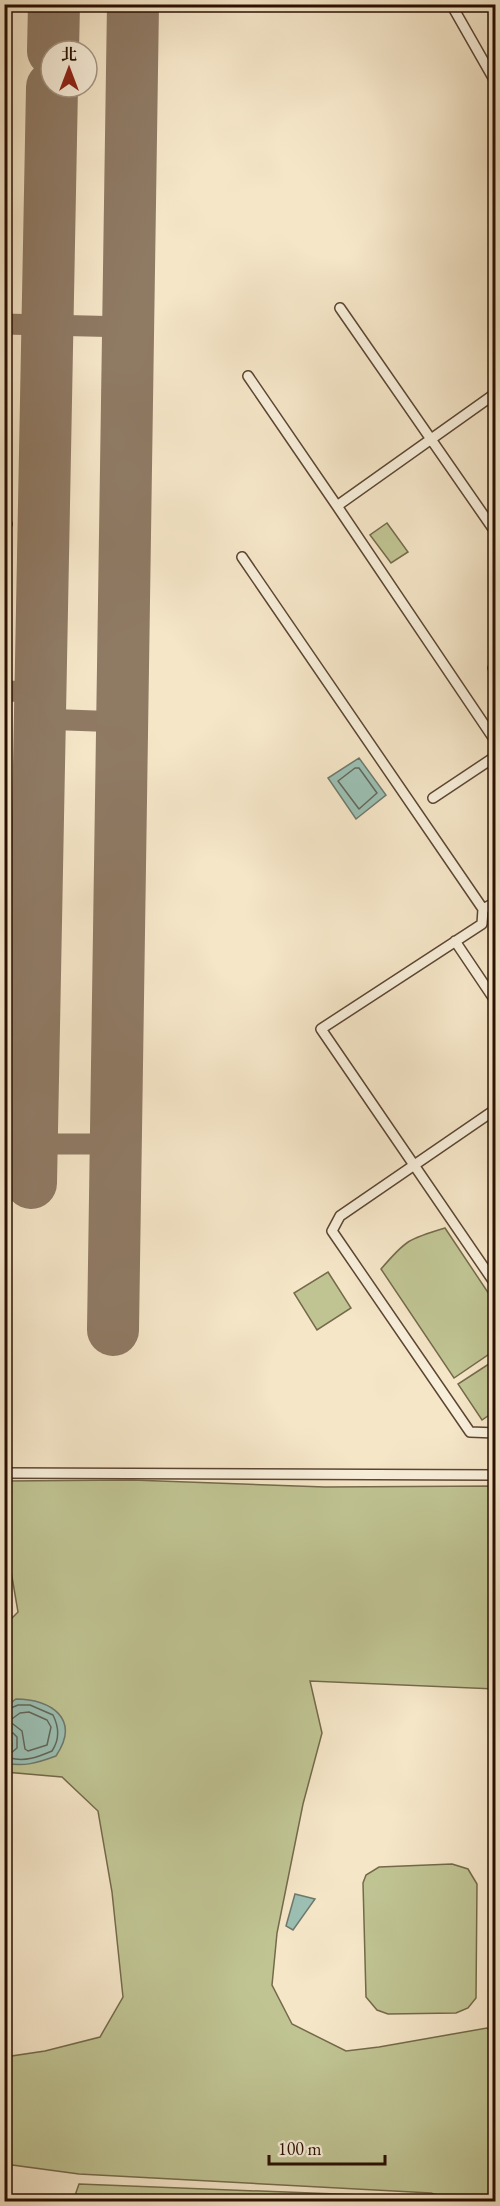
<svg xmlns="http://www.w3.org/2000/svg" width="500" height="2206" font-family="'EB Garamond','Noto Serif TC',serif">
<rect width="100%" height="100%" fill="#f5e6c8"/>
<filter id="stains"><feTurbulence type="fractalNoise" baseFrequency=".00333" numOctaves="4"/><feColorMatrix values="0 0 0 0 .2 0 0 0 0 .09 0 0 0 0 .02 0 0 0 .5 -.17"/></filter>
<radialGradient id="worn" r=".72"><stop offset=".6" stop-color="#630" stop-opacity="0"/><stop offset="1" stop-color="#630" stop-opacity=".3"/></radialGradient>
<path fill="#c0c493" stroke="#746a4a" stroke-width="1.5" d="M 387,523 L 408,552 L 391,563 L 370,535 Z
M 445,1228 L 495,1303 L 495,1350 L 454,1378 L 381,1269 C 406,1240 408,1239 445,1228 Z
M 328,1272 L 351,1308 L 317,1330 L 294,1293 Z
M 495,1360 L 495,1411 L 482,1420 L 458,1384 Z
M 132,1480 L 325,1487 L 495,1486 L 495,1689 L 310,1681 L 322,1733 L 303,1804 L 277,1933 L 272,1985 L 292,2024 L 346,2051 L 379,2047 L 487,2028 L 495,2034 L 495,2201 L 456,2201 L 431,2193 L 79,2174 L 5,2164 L 5,2057 L 45,2051 L 100,2037 L 123,1997 L 112,1892 L 98,1811 L 62,1777 L 5,1772 L 5,1625 L 18,1612 L 10,1565 L 5,1552 L 5,1481 Z
M 452,1864 L 468,1869 L 477,1884 L 476,1998 L 468,2008 L 456,2013 L 388,2014 L 377,2010 L 366,1997 L 363,1883 L 366,1875 L 379,1867 Z
M 79,2184 L 361,2195 L 357,2202 L 73,2201 Z"/>
<path fill="#9cc0b4" stroke="#6e796c" stroke-width="1.5" d="M 359,758 L 386,795 L 356,819 L 328,778 Z
M 16,1699 C 51,1699 81,1719 56,1756 C 37,1763 24,1767 5,1763 L 5,1749 L 12,1746 L 11,1738 L 5,1736 L 5,1707 Z
M 295,1894 L 315,1899 L 293,1930 L 286,1926 Z"/>
<g fill="none" stroke-linecap="round" stroke-linejoin="round">
<path stroke="#62685a" stroke-width="1.5" d="M 355,768 L 359,768 L 377,793 L 359,809 L 338,781 Z
M 4,1711 L 18,1705 L 30,1705 L 53,1715 C 59,1727 60,1739 52,1751 C 38,1757 25,1762 10,1758 L 10,1754 L 17,1748 L 17,1737 L 13,1733 L 4,1731
M 29,1712 L 47,1720 L 51,1727 L 47,1745 L 28,1751 L 25,1749 L 22,1731 L 9,1721 L 20,1713 Z"/>
<path stroke="#8f7a64" stroke-width="21" d="M 4,324 L 128,327
M 4,691 L 40,692
M 40,719 L 122,722
M 4,851 L 37,852
M 32,1144 L 116,1144"/>
<path stroke="#8f7a64" stroke-width="52" d="M 53,51 L 54,4
M 31,1183 L 52,87
M 113,1330 L 133,4"/>
<g stroke="#5c4532" stroke-width="12">
<path id="minor" d="M 451,4 L 496,83
M 340,308 L 496,533
M 248,376 L 337,506 L 496,742
M 337,506 L 496,393
M 4,525 L 7,524
M 242,557 L 483,909
M 493,668 L 496,666
M 433,798 L 496,756
M 496,902 L 483,909 L 482,924 L 321,1029 L 496,1285
M 455,941 L 496,1002
M 496,1109 L 340,1216 L 332,1231 L 470,1432 L 496,1433
M 4,1473 L 496,1475"/>
</g>
<use href="#minor" stroke="#f8efdb" stroke-width="9"/>
</g>
<rect width="500" height="2206" fill="none" stroke="#f5e6c8" stroke-width="24"/>
<rect x="6" y="6" width="488" height="2194" fill="none" stroke="#290f00" stroke-width="3"/>
<rect x="12" y="12" width="476" height="2182" fill="none" stroke="#290f00" stroke-width="1.5"/>
<g transform="translate(69 69)"><circle r="28" fill="#f8efdb" stroke="#a59583" stroke-width="1.5"/>
<path d="M0-4.5L10 22L0 15L-10 22Z" fill="#8f2418"/>
<text y="-9" font-size="16" font-weight="bold" text-anchor="middle" fill="#290f00">北</text>
</g>
<path d="M269 2155v9h116v-9" fill="none" stroke="#290f00" stroke-width="3"/>
<text x="278" y="2155" font-size="18" fill="#290f00" stroke="#f8efdb" stroke-width="4.5" paint-order="stroke">100 m</text>
<rect width="100%" height="100%" filter="url(#stains)"/>
<rect width="100%" height="100%" fill="url(#worn)"/>
</svg>
